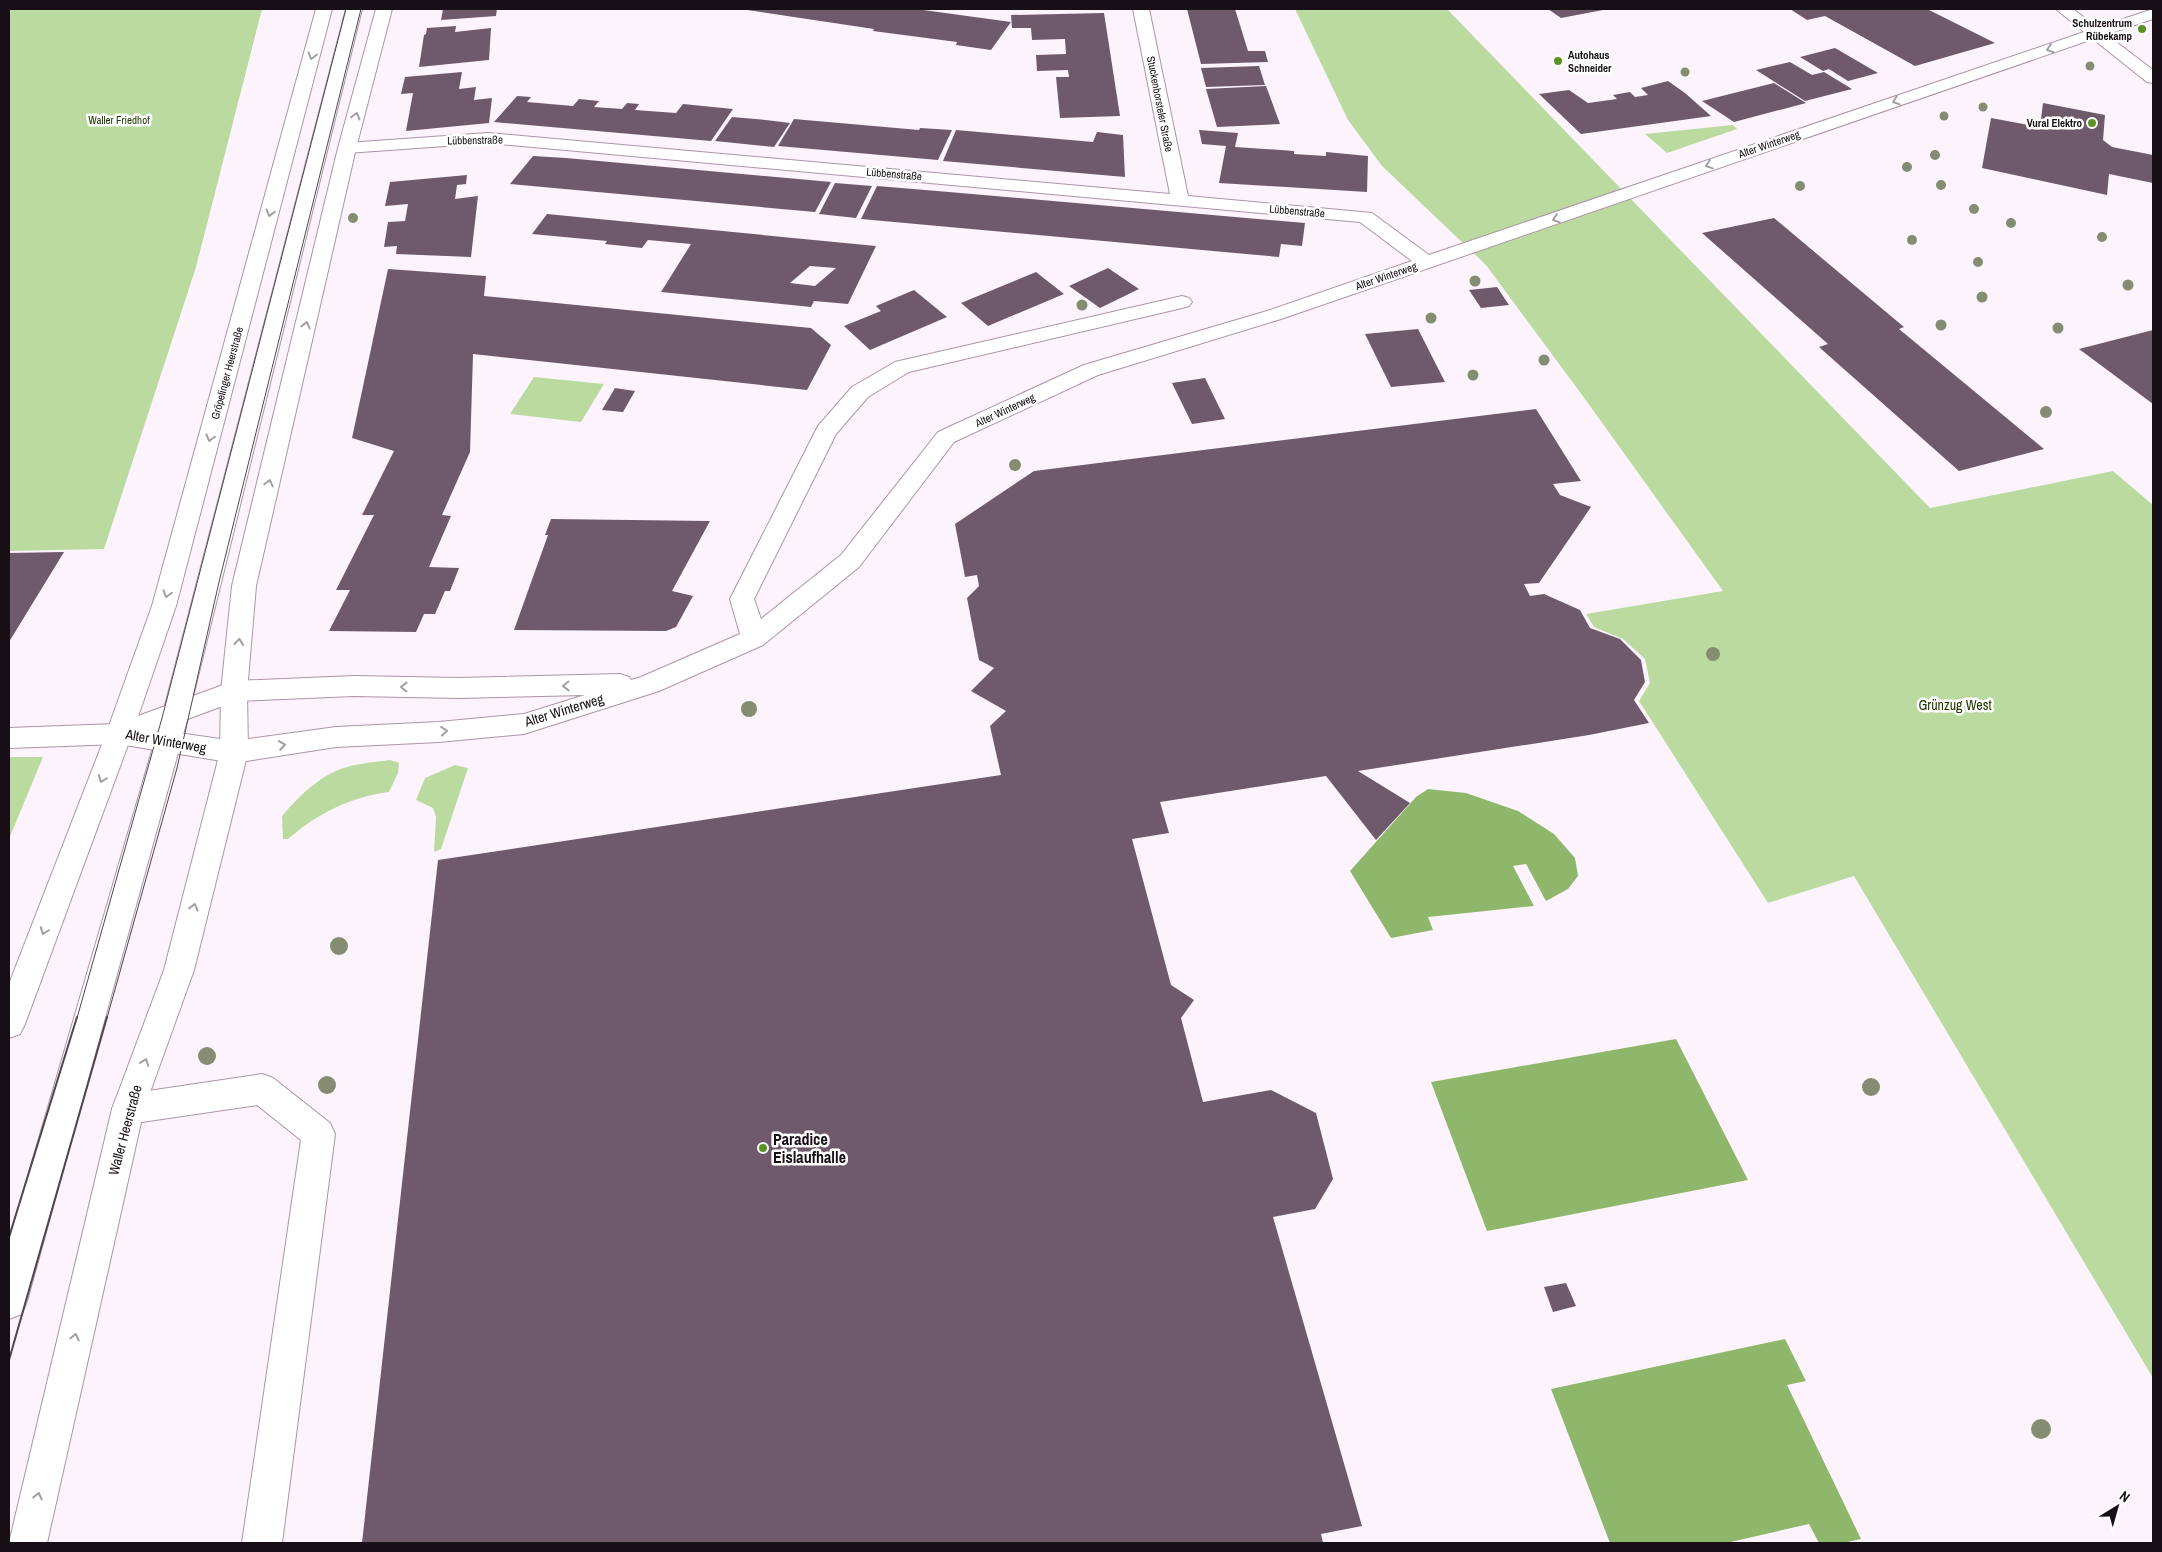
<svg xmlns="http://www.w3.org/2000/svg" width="2162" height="1552" font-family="'Archivo Narrow',sans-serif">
<rect width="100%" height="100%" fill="#fdf3fc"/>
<path fill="#bbdaa0" d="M 9,9 L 262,9 L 196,267 L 104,549 L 9,551 Z
M 1295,9 L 1447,9 L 1930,508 L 2113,471 L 2153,505 L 2153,1378 L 1854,876 L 1768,903 L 1655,726 L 1639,701 L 1650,683 L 1645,659 L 1623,639 L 1594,627 L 1586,614 L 1723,591 L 1585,399 L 1486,265 L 1382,166 L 1348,120 Z
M 1733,125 L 1737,129 L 1667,153 L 1645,134 Z
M 534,377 L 604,384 L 581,422 L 510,414 Z
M 9,757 L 43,757 L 9,839 Z
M 390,760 L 399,763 L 398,773 L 389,792 C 350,797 317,814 288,839 L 283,839 L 282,816 C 299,796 321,774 347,767 C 361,763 376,762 390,760 Z
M 455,765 L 468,768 L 441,849 L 434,852 L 436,817 L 433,808 L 416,800 L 425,778 Z"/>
<path fill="#8fb76b" d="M 1428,789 L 1466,793 L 1518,811 L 1554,834 L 1575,858 L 1578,876 L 1568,889 L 1546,901 L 1526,864 L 1513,866 L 1534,906 L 1428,917 L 1433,930 L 1391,938 L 1350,871 L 1416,797 Z
M 1676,1039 L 1748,1180 L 1487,1231 L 1431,1082 Z
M 1785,1339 L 1806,1381 L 1787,1385 L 1861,1539 L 1843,1543 L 1819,1543 L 1809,1524 L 1726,1543 L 1610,1543 L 1551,1389 Z"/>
<path fill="#6f5a6c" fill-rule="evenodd" d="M 443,9 L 497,9 L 496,16 L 441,20 Z
M 741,9 L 916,9 L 1011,22 L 991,50 L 956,45 L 957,42 L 873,31 L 874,29 Z
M 1187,9 L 1235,9 L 1248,51 L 1265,51 L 1268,62 L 1201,64 Z
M 1548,9 L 1603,9 L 1603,10 L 1561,18 Z
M 1790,9 L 1927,9 L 1995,43 L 1915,66 L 1825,16 L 1807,20 Z
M 1104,13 L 1120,116 L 1060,118 L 1056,77 L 1069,77 L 1068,70 L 1037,71 L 1036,55 L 1066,54 L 1065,39 L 1032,40 L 1031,28 L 1012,28 L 1011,15 Z
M 456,26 L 455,32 L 491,28 L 489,60 L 419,67 L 424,35 L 426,34 L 427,28 Z
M 1835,48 L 1878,73 L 1848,81 L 1829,69 L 1823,71 L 1800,57 Z
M 1790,62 L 1812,75 L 1824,72 L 1852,89 L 1805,101 L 1756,70 Z
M 1259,66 L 1265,85 L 1206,87 L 1201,68 Z
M 462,72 L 459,89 L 476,87 L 474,100 L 492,98 L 489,123 L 406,131 L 413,93 L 401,94 L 405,77 Z
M 1668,81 L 1685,93 L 1711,116 L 1581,134 L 1539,94 L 1569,90 L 1588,103 L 1617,99 L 1613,95 L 1630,92 L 1635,97 L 1648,95 L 1641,88 Z
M 1774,83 L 1806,103 L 1734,122 L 1702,101 Z
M 1266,86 L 1280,124 L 1217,127 L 1206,89 Z
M 517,96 L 531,97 L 527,102 L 573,106 L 579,99 L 599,101 L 594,107 L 622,109 L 627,103 L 639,104 L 635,110 L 676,113 L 683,104 L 733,109 L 711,141 L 494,122 Z
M 2043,103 L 2105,115 L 2103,140 L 2112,147 L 2153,155 L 2153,183 L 2109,174 L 2107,195 L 1982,168 L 1991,118 L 2040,127 Z
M 732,117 L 766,120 L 790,123 L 774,147 L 715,141 Z
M 794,119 L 919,130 L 920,128 L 952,130 L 938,160 L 778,146 Z
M 956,130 L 1093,142 L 1097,132 L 1123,135 L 1125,177 L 943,161 Z
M 1199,130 L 1238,133 L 1235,147 L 1294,151 L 1294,154 L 1326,156 L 1326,152 L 1368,156 L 1367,192 L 1219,183 L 1226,146 L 1202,144 Z
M 533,156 L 566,158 L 831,182 L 815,212 L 510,184 Z
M 467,175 L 466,184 L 457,185 L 455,199 L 478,196 L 471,257 L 396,254 L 397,246 L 384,247 L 388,222 L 405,221 L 408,204 L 385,206 L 390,182 Z
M 835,183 L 872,186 L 856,218 L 819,214 Z
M 877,186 L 949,192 L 1305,223 L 1302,246 L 1281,244 L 1279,257 L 861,219 Z
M 547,214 L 876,246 L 848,304 L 814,301 L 811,307 L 661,292 L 691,244 L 648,240 L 642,248 L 605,244 L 607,241 L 532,234 ZM 810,266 L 836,268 L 815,286 L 790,283 Z
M 1774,218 L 1904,327 L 1899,329 L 2044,449 L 1959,471 L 1819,347 L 1828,344 L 1702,233 Z
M 1108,268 L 1139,289 L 1100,308 L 1069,286 Z
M 388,269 L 486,276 L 484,296 L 811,328 L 831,345 L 807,390 L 473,354 L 470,452 L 442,515 L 451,516 L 429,567 L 459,568 L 450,591 L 445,591 L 435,614 L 424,614 L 416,632 L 329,631 L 350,590 L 336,590 L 374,515 L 362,515 L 394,451 L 352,438 Z
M 1036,272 L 1064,294 L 988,326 L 961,303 Z
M 1497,287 L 1509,305 L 1481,308 L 1469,290 Z
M 914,290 L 947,317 L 870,350 L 844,326 L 881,311 L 876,306 Z
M 1418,329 L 1445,382 L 1391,387 L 1365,334 Z
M 2153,330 L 2153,404 L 2079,349 Z
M 1205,378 L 1225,419 L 1192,424 L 1172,383 Z
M 615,388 L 635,391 L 623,412 L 602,410 Z
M 1536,409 L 1581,481 L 1553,484 L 1560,495 L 1591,507 L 1539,583 L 1524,584 L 1530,596 L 1544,594 L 1580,610 L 1590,628 L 1620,639 L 1641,660 L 1645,682 L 1634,700 L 1649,723 L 1589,735 L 1358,771 L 1410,803 L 1376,840 L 1326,776 L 1160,802 L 1169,833 L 1132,839 L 1171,985 L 1194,1000 L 1181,1018 L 1203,1102 L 1271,1090 L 1316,1113 L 1333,1179 L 1315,1209 L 1273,1217 L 1362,1526 L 1321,1534 L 1323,1543 L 362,1543 L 438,860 L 1001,775 L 990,726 L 1006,711 L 971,691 L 994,668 L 979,660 L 967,598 L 979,586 L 977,575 L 965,577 L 955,524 L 1034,471 Z
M 551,519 L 710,521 L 672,591 L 693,596 L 676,627 L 666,631 L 514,630 L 548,535 L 545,535 Z
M 64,552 L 9,642 L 9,553 Z
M 1566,1283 L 1576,1306 L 1553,1312 L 1544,1287 Z"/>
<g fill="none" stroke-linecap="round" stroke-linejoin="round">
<g stroke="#ac94a8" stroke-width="2">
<path id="service" d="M 346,9 L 362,9 L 189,713 L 27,1301 L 22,1314 L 9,1319 L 9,1241 L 163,713 Z
M 2153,9 L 2153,19 L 2096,38 L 2090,36 L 2088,33 L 2090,30 Z
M 262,1074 L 273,1078 L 330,1123 L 335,1134 L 282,1543 L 242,1543 L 301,1140 L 257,1105 L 128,1124 L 116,1120 L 112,1109 L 116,1098 L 128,1094 Z"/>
</g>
<g stroke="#ac94a8" stroke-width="2">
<path id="minor" d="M 1133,9 L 1149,9 L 1188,196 L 1372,213 L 1429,255 L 2084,32 L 2056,9 L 2073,9 L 2153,70 L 2153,83 L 2147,82 L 2093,39 L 1281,319 L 1098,375 L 954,442 L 859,567 L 763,645 L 659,691 L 524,734 L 439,742 L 336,747 L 234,763 L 119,744 L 9,748 L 9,728 L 116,724 L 234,681 L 354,676 L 459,678 L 620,674 L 629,677 L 631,680 L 641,677 L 740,634 L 730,599 L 818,426 L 852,387 L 895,362 L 1182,296 L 1189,298 L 1192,302 L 1189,306 L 1182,308 L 909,372 L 868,397 L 836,434 L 754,599 L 761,619 L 841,555 L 938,432 L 1084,365 L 1267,311 L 1412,261 L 1360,222 L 488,143 L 347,153 L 341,152 L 338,148 L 341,144 L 347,143 L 488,133 L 1170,194 ZM 585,695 L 524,714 L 439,722 L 336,727 L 234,741 L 158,730 L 236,701 L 354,696 L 459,698 Z"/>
</g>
<g stroke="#ac94a8" stroke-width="2">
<path id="secondary" d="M 316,9 L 332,9 L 176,606 L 132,734 L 25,1024 L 20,1034 L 9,1038 L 9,984 L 106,734 L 152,606 Z
M 376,9 L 392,9 L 356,148 L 256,586 L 247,691 L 248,752 L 194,970 L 144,1109 L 47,1543 L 9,1543 L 112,1109 L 164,970 L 220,752 L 221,691 L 232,586 L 338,148 Z"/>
</g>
<use href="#service" fill="#fff" fill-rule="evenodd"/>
<use href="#minor" fill="#fff" fill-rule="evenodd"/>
<use href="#secondary" fill="#fff" fill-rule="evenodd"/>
<path stroke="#4f454e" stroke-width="1" d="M 77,1018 L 162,718 L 346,9
M 107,1018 L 177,768 L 219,582 L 361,9"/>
<path stroke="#4f454e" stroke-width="2" d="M 9,1237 L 77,1017
M 9,1360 L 107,1017"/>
</g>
<g fill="#848d72">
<circle cx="2090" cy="66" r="4.5"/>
<circle cx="1685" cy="72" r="4.5"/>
<circle cx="1983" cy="107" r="4.5"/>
<circle cx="1944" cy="116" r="4.5"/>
<circle cx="1935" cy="155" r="5"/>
<circle cx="1907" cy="167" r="5"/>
<circle cx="1941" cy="185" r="5"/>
<circle cx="1800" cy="186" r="5"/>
<circle cx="1974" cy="209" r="5"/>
<circle cx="353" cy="218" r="5"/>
<circle cx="2011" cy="223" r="5"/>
<circle cx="2102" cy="237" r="5"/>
<circle cx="1912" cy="240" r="5"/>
<circle cx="1978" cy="262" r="5"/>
<circle cx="1475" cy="281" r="5.5"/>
<circle cx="2128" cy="285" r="5.5"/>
<circle cx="1982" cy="297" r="5.5"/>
<circle cx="1082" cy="305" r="5.5"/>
<circle cx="1431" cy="318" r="5.5"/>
<circle cx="1941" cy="325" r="5.5"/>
<circle cx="2058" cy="328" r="5.5"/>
<circle cx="1544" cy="360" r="5.5"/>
<circle cx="1473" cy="375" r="5.5"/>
<circle cx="2046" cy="412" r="6"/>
<circle cx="1015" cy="465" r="6"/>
<circle cx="1713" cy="654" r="7"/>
<circle cx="749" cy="709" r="8"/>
<circle cx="339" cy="946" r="9"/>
<circle cx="207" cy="1056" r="9"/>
<circle cx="327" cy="1085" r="9"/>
<circle cx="1871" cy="1087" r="9"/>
<circle cx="2041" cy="1429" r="10"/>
</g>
<defs><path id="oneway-chevron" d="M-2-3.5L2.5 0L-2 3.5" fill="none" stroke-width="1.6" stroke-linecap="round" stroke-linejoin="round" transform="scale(1.25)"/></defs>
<g stroke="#a29fa2">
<use href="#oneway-chevron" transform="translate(2050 49) rotate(161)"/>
<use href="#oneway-chevron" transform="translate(312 56) rotate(105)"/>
<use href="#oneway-chevron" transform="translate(1896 101) rotate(161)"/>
<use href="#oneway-chevron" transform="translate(356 116) rotate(-75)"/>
<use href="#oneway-chevron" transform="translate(1709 165) rotate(161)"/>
<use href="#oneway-chevron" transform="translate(270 213) rotate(105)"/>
<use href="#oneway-chevron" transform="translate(1556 219) rotate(161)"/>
<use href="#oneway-chevron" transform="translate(306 325) rotate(-77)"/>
<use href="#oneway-chevron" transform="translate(210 438) rotate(105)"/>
<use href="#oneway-chevron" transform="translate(269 483) rotate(-77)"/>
<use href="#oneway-chevron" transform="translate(167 594) rotate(106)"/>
<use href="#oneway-chevron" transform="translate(239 642) rotate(-84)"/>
<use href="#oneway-chevron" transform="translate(566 686) rotate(179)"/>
<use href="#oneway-chevron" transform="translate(404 687) rotate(-179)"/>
<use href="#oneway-chevron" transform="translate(444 731) rotate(-5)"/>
<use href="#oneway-chevron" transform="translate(282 745) rotate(-9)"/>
<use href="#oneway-chevron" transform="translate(102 779) rotate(111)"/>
<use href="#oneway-chevron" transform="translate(194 907) rotate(-76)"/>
<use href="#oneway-chevron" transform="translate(44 931) rotate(111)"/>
<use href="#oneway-chevron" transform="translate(145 1062) rotate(-70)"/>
<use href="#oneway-chevron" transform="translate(75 1337) rotate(-77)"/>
<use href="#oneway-chevron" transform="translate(38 1496) rotate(-77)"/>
</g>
<g fill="#5f9026" stroke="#fff" stroke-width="2">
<circle cx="2142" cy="29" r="5"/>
<circle cx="1558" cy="61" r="5"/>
<circle cx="2092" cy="123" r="5"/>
<circle cx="763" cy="1148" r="5"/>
</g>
<g text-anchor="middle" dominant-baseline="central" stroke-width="5" stroke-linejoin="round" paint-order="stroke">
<g font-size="11" font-weight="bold" fill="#170e16" stroke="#fff" text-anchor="end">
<text x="2132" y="23">Schulzentrum<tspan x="2132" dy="13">Rübekamp</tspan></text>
<text x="1568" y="55" text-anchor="start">Autohaus<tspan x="1568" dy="13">Schneider</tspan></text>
<text x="2082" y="123">Vural Elektro</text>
</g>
<g font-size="11" fill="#170e16" stroke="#fff">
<text transform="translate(1160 104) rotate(79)">Stuckenborsteler Straße</text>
<text transform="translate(475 140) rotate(-1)">Lübbenstraße</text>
<text transform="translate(1769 144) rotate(-19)">Alter Winterweg</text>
<text transform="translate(894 174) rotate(5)">Lübbenstraße</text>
<text transform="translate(1297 211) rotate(5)">Lübbenstraße</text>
<text transform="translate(1386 276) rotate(-19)">Alter Winterweg</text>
<text transform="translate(227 373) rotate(-75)">Gröpelinger Heerstraße</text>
<text transform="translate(1005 410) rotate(-25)">Alter Winterweg</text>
</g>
<g font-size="11" fill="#213901" stroke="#fff">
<text x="119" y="120">Waller Friedhof</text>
</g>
<g font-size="14" fill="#213901" stroke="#fff">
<text x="1955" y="705">Grünzug West</text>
</g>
<g font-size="14" fill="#170e16" stroke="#fff">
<text transform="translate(564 710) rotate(-17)">Alter Winterweg</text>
<text transform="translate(166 741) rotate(10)">Alter Winterweg</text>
<text transform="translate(125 1130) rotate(-75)">Waller Heerstraße</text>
</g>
<g font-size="16" font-weight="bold" fill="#170e16" stroke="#fff" text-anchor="start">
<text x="773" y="1139">Paradice<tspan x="773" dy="18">Eislaufhalle</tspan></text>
</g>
</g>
<rect width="2162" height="1552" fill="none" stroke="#170e16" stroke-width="20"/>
<g transform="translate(2117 1507) rotate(37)" stroke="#ffffff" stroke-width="4" paint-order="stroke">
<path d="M0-4L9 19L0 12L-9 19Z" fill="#170e16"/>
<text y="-8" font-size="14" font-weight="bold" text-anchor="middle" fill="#170e16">N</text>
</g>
</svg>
